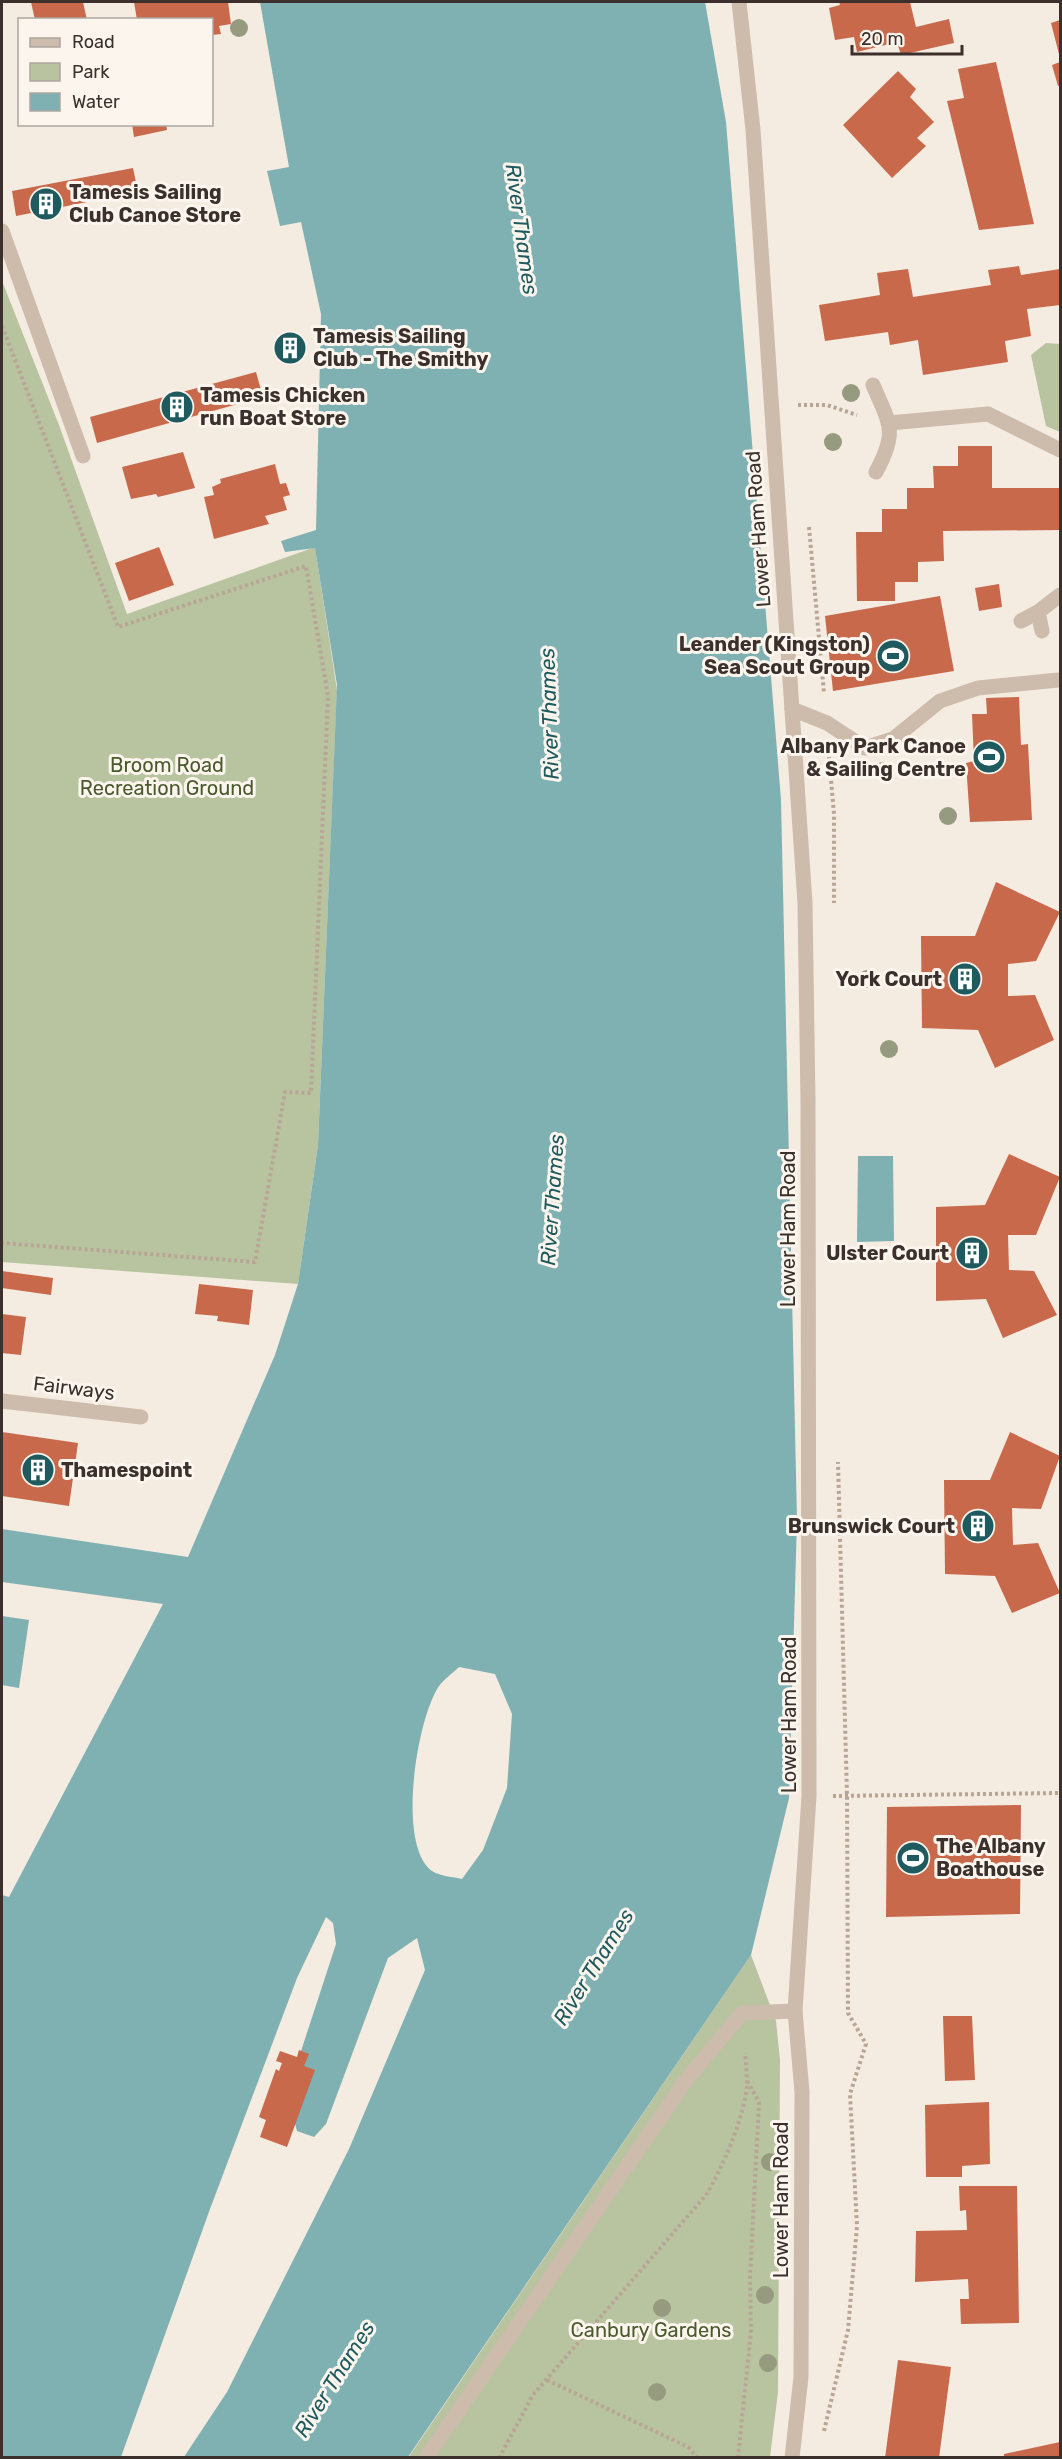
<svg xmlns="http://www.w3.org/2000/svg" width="1062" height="2459" font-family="Rubik,sans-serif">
<rect width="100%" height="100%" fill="#f4ebe1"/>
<path fill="#b8c4a0" d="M 2,281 L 59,425 L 127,614 L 315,547 L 337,690 L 318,1145 L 298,1284 L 2,1262 Z
M 1046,343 L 1060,344 L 1060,432 L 1046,426 L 1031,355 Z
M 751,1955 L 776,2021 L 780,2060 L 778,2392 L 770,2457 L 408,2458 Z"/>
<path fill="#7fb0b2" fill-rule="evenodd" d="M 260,2 L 705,2 L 726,122 L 781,800 L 797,1520 L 789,1798 L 751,1955 L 408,2457 L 184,2457 L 227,2392 L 349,2149 L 425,1970 L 417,1938 L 388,1958 L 326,2124 L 314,2137 L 297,2131 L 287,2094 L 336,1944 L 333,1923 L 326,1917 L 297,1978 L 210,2209 L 121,2457 L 2,2457 L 2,1895 L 9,1897 L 163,1604 L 2,1582 L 2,1529 L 188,1557 L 275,1355 L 298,1284 L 318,1145 L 337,685 L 315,548 L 285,552 L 281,541 L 316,530 L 321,314 L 301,222 L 280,226 L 267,171 L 289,167 ZM 459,1667 L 495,1674 L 512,1714 L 507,1788 L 483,1850 L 462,1879 C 454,1877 439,1876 432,1871 C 396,1845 417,1718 439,1686 C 444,1679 453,1673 459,1667 Z
M 858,1156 L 893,1156 L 894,1241 L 857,1242 Z
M 2,1616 L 29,1620 L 19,1688 L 2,1685 Z"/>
<path fill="#c8694b" d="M 31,2 L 83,2 L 87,20 L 35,20 Z
M 134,2 L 228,2 L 231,24 L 219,26 L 221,34 L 212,35 L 212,20 L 137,20 Z
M 839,2 L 910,2 L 916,27 L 949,19 L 954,43 L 901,55 L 897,42 L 857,52 L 854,37 L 835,40 L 829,8 L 840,5 Z
M 1060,20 L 1060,58 L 1051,23 Z
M 996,62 L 1034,224 L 979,230 L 947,101 L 964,98 L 958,69 Z
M 1060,62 L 1060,86 L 1058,86 L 1052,65 Z
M 898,71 L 916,89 L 910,97 L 934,122 L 917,138 L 926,146 L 892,178 L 843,125 Z
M 132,124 L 166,124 L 167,130 L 134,137 Z
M 133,168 L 138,192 L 16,216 L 12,191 Z
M 1019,266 L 1021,275 L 1060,269 L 1060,305 L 1027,309 L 1031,336 L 1005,341 L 1008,362 L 923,375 L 918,340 L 890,345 L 888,332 L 825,341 L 819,305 L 880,295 L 877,273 L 908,269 L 913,297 L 991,285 L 988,270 Z
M 295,338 L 296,358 L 284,358 L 283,339 Z
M 256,372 L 263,397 L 97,443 L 90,417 Z
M 958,446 L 992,446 L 992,488 L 1060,488 L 1060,530 L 943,531 L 944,561 L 918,562 L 918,582 L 895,582 L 895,601 L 857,601 L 856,532 L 882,532 L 882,509 L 907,509 L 907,488 L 934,488 L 933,466 L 958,466 Z
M 183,452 L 195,488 L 158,497 L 156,494 L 131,499 L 122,467 Z
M 275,464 L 280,484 L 286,483 L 290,495 L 283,497 L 287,510 L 265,516 L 269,524 L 214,539 L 204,497 L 214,495 L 212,487 L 221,483 L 220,479 Z
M 159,547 L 174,585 L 129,601 L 115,563 Z
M 999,584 L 1002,607 L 979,611 L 975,588 Z
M 940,596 L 954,671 L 833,691 L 825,616 Z
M 1019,697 L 1021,745 L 1028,744 L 1032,820 L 970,822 L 966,763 L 974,761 L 972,714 L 987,714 L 986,698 Z
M 996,882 L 1060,912 L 1036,961 L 1008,964 L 1008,996 L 1035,995 L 1054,1040 L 995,1068 L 978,1030 L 922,1028 L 921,936 L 975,936 Z
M 1009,1154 L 1060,1177 L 1036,1235 L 1008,1235 L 1009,1270 L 1034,1271 L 1057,1315 L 1003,1338 L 986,1299 L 936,1301 L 936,1207 L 985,1205 Z
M 2,1271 L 53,1278 L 51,1295 L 2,1288 Z
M 199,1284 L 253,1290 L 249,1325 L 217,1321 L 218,1316 L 195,1314 Z
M 2,1314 L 26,1317 L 21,1355 L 2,1353 Z
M 2,1432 L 78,1443 L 69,1506 L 2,1496 Z
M 1010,1432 L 1060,1456 L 1041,1509 L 1012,1508 L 1013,1545 L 1038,1543 L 1060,1593 L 1012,1613 L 995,1576 L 945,1574 L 944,1480 L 990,1480 Z
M 1021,1805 L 1020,1914 L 886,1917 L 887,1807 Z
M 943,2016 L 972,2016 L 975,2080 L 945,2081 Z
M 299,2050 L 309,2054 L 304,2066 L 315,2070 L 287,2147 L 260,2137 L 266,2120 L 259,2117 L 276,2069 L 279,2071 L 282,2063 L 276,2061 L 280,2051 L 297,2057 Z
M 989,2102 L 990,2164 L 962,2166 L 962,2177 L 926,2177 L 925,2105 Z
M 959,2186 L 1017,2186 L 1019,2323 L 961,2324 L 960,2299 L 969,2299 L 968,2279 L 915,2282 L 916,2231 L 967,2230 L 966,2210 L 960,2211 Z
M 898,2360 L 951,2367 L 939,2458 L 885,2458 Z
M 1060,2442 L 1060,2458 L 1004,2458 L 1004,2454 Z"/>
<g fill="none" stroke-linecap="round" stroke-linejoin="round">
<path stroke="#b9a596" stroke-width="4" stroke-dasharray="3 3" stroke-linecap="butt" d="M 2,326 L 118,627 L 306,566 L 328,696 L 311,1093 L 285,1092 L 255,1262 L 2,1243
M 798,405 L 827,405 L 857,415
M 809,527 L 824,693
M 829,757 L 834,814 L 834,903
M 833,1796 L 1060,1793
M 547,2380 L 688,2447 L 698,2458
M 824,2431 L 848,2330 L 857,2226 L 850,2094 L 866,2044 L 848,2013 L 847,1796 L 838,1462
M 499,2458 L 533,2395 L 706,2195 C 722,2169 747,2112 747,2081 C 747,2072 746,2062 745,2053
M 738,2458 L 751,2331 L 750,2277 L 759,2102 L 748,2082"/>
<path stroke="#cdbbac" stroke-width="15" d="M 2,231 L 83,456
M 873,385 C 890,425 898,431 876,472
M 1021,621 L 1038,612
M 1042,631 L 1038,612 L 1060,595
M 792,709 L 827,723 L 865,748 L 893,739 L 940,701 L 978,688 L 1058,680
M 426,2458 L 687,2079 L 742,2013 L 795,2011"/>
<path stroke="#cdbbac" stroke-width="15" d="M 739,2 L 753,130 L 805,903 L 808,1101 L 809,1796 L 795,2011 L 802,2092 L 801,2377 L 792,2458
M 889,423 L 988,414 L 1060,450
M 2,1401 L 141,1417"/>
</g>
<g fill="#969b7f">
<circle cx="239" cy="28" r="9"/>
<circle cx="851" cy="393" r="9"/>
<circle cx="833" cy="442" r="9"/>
<circle cx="883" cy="771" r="9"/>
<circle cx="948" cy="816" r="9"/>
<circle cx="867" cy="979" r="9"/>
<circle cx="889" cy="1049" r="9"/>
<circle cx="770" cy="2162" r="9"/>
<circle cx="765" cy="2295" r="9"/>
<circle cx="662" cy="2308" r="9"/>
<circle cx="768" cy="2363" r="9"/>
<circle cx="657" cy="2392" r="9"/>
</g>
<defs>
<g id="building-disc" transform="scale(1.725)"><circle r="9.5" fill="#1f5a5e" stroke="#fbf5ee"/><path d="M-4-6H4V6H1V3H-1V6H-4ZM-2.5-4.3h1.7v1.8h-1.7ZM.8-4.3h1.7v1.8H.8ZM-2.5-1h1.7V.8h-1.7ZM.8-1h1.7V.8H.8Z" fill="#fff"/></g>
<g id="stadium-disc" transform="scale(1.725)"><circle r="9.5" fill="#1f5a5e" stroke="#fbf5ee"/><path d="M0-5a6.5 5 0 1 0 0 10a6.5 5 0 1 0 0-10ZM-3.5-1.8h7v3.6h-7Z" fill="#fff"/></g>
</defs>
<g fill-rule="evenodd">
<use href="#building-disc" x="46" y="204"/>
<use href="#building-disc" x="290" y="348"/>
<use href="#building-disc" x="177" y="407"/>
<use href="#stadium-disc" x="893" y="656"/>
<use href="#stadium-disc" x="989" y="757"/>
<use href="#building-disc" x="965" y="979"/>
<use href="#building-disc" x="972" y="1253"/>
<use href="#building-disc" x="38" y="1470"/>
<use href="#building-disc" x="978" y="1526"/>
<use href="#stadium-disc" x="913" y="1858"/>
</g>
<g text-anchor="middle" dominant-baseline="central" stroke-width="6" stroke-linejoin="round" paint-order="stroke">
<g font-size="20" font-weight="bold" fill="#3b302b" stroke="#fbf5ee" text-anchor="start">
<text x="69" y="192">Tamesis Sailing<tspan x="69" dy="23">Club Canoe Store</tspan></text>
<text x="313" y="336">Tamesis Sailing<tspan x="313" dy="23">Club - The Smithy</tspan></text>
<text x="200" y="395">Tamesis Chicken<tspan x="200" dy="23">run Boat Store</tspan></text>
<text x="870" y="644" text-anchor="end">Leander (Kingston)<tspan x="870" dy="23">Sea Scout Group</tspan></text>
<text x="966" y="746" text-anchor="end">Albany Park Canoe<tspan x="966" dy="23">&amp; Sailing Centre</tspan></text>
<text x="942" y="979" text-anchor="end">York Court</text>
<text x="949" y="1253" text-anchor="end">Ulster Court</text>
<text x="61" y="1470">Thamespoint</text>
<text x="955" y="1526" text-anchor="end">Brunswick Court</text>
<text x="936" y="1846">The Albany<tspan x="936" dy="23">Boathouse</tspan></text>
</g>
<g font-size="20" fill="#3b302b" stroke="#fbf5ee">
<text transform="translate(758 529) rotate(-94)">Lower Ham Road</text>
<text transform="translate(788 1229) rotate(-90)">Lower Ham Road</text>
<text transform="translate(74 1388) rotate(7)">Fairways</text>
<text transform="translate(789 1715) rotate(-90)">Lower Ham Road</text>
<text transform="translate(781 2200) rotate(-90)">Lower Ham Road</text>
</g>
<g font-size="20" fill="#4a5a2e" stroke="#fbf5ee">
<text x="167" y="765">Broom Road<tspan x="167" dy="23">Recreation Ground</tspan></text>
<text x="651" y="2330">Canbury Gardens</text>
</g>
<g font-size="21" font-style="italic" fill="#1f5a5e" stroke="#fbf5ee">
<text transform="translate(522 229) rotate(82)">River Thames</text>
<text transform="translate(549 714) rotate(-92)">River Thames</text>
<text transform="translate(552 1200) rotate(-86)">River Thames</text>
<text transform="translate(593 1967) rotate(-58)">River Thames</text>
<text transform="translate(334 2379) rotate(-58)">River Thames</text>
</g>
</g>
<rect width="1062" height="2459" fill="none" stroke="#3b302b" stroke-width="6"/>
<rect x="18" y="18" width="195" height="108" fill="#fbf5ee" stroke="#aea6a0" stroke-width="1.5"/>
<rect x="30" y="38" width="30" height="9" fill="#cdbbac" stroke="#aea6a0" stroke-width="1.5"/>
<text x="72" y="48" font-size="18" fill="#3b302b">Road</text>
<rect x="30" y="63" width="30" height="18" fill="#b8c4a0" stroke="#aea6a0" stroke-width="1.5"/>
<text x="72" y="78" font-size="18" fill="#3b302b">Park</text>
<rect x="30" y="93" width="30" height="18" fill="#7fb0b2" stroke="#aea6a0" stroke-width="1.5"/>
<text x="72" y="108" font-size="18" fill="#3b302b">Water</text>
<path d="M852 45v9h110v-9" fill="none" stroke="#3b302b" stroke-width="3"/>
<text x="861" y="45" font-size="18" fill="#3b302b" stroke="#fbf5ee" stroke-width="4.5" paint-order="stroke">20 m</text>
</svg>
